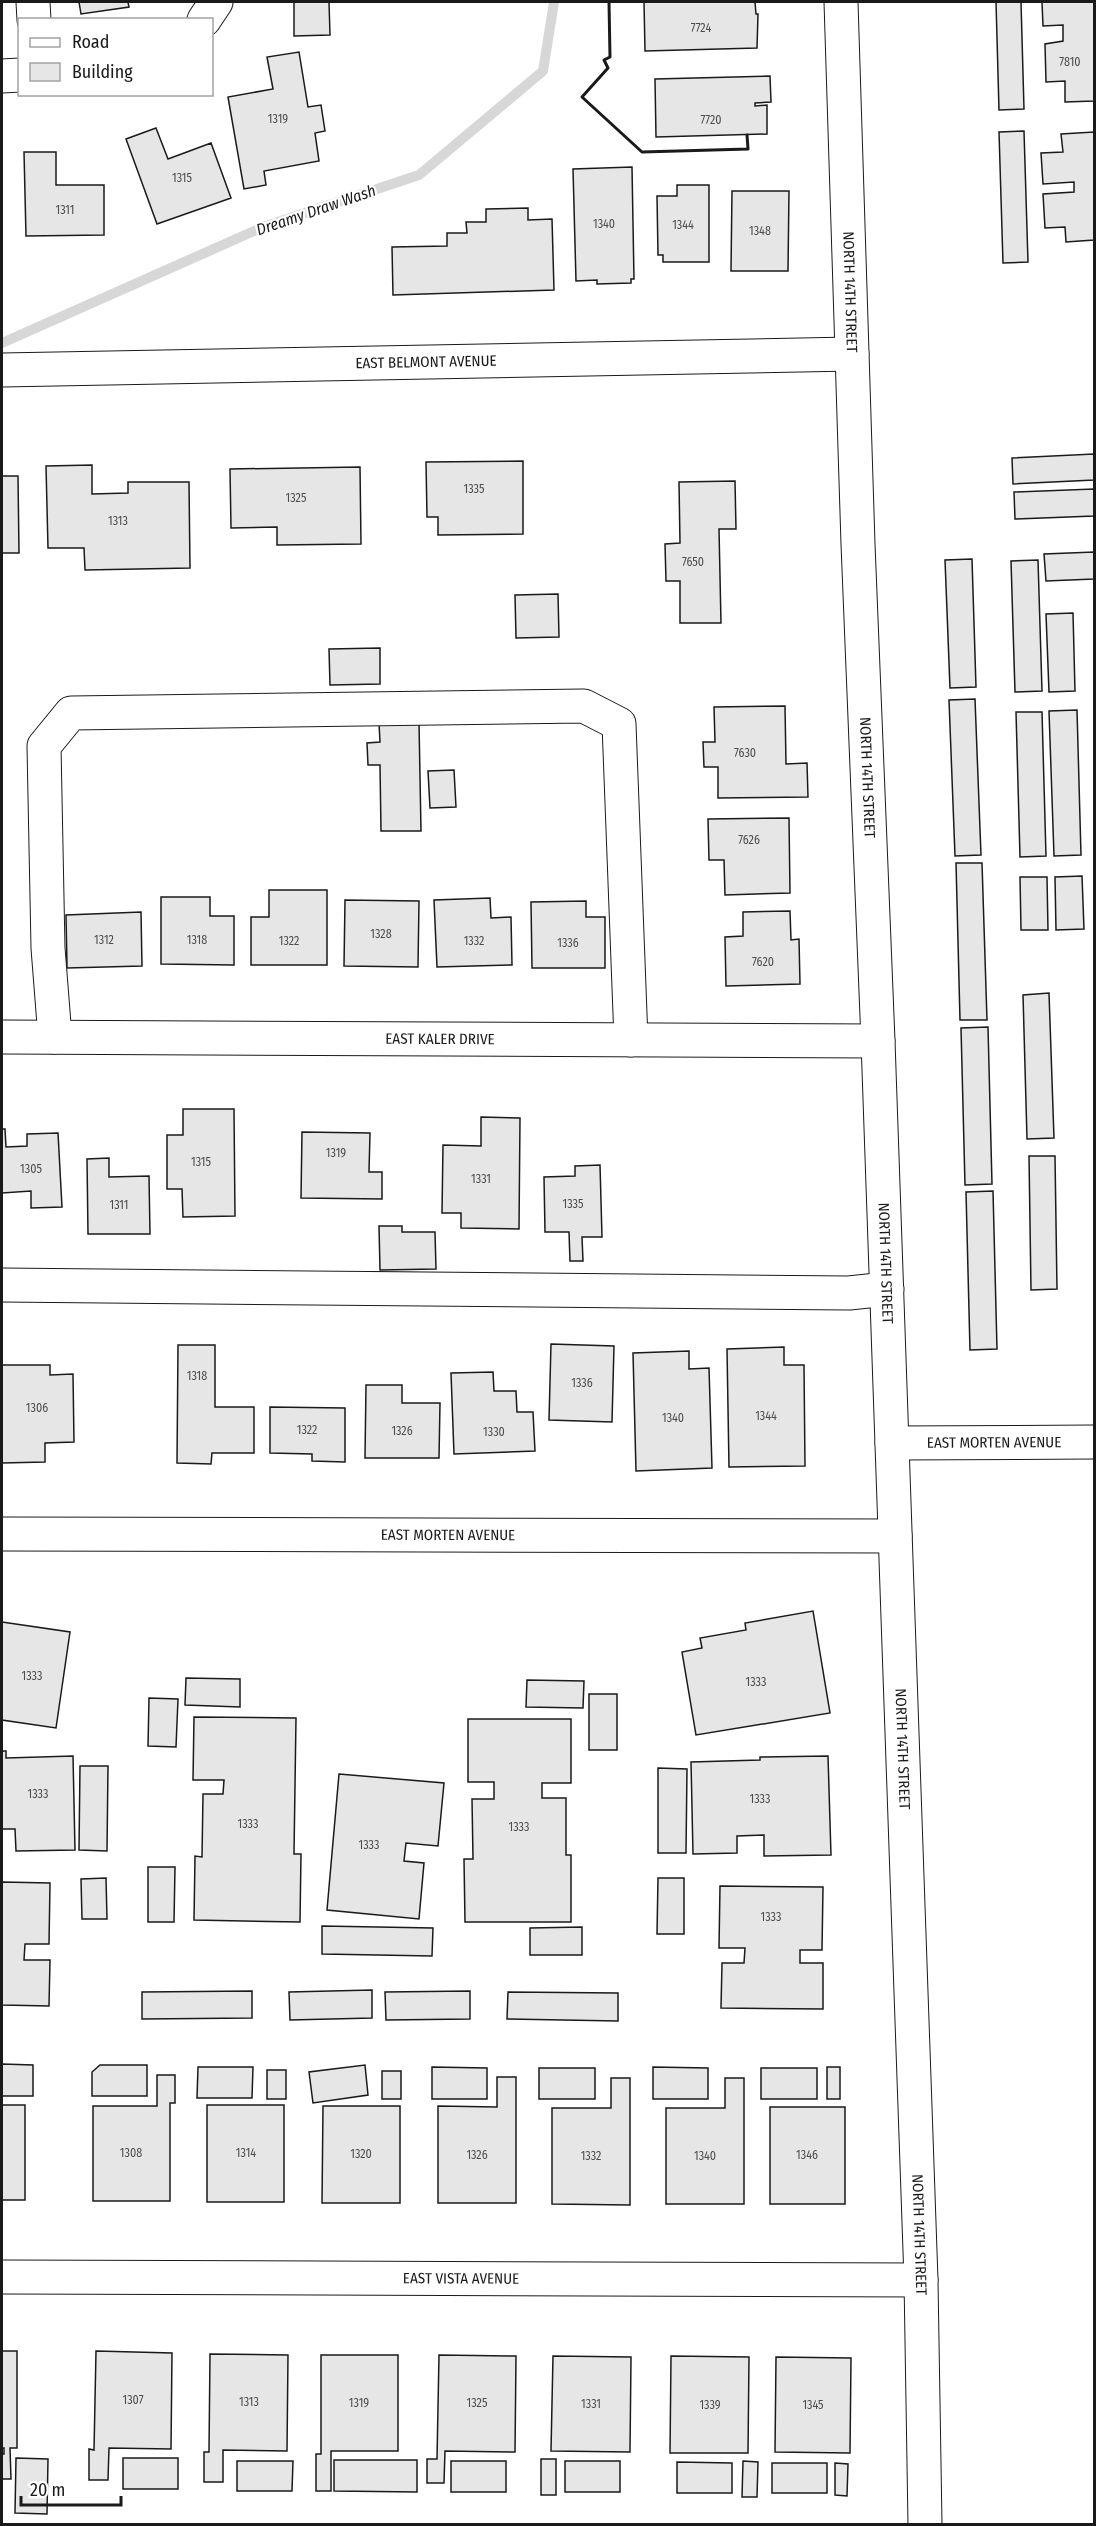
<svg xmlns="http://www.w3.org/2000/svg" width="1096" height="2526" font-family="'Fira Sans Condensed',sans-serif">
<rect width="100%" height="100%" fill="#fff"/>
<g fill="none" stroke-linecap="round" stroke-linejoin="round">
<path stroke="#d7d7d7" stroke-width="10" d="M 2,343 L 263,227 L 419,175 L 543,71 L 554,2"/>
</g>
<path fill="#e6e6e6" stroke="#1a1a1a" stroke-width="1.5" d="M 79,2 L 128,2 L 129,7 L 81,14 Z
M 294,2 L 329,2 L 330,35 L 294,36 Z
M 644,2 L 755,2 L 756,14 L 758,14 L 757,48 L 645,51 Z
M 996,2 L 1021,2 L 1024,109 L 999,110 Z
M 1042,2 L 1094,2 L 1094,101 L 1065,102 L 1065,81 L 1046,82 L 1045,44 L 1063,41 L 1063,25 L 1043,26 Z
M 299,52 L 308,107 L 321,105 L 325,131 L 315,133 L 319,161 L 264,171 L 266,185 L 244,189 L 228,97 L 273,89 L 267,57 Z
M 770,76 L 771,102 L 755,103 L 755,106 L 767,105 L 767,134 L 656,137 L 655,79 Z
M 156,128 L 168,159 L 211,143 L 231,198 L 157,224 L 126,139 Z
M 1024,131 L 1028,262 L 1003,263 L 999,132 Z
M 1094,132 L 1094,240 L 1066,242 L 1065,227 L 1045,228 L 1043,194 L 1074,192 L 1074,182 L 1043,184 L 1041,153 L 1063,152 L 1061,134 Z
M 24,152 L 56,152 L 56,185 L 104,185 L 104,235 L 26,236 Z
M 632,167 L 634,279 L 631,279 L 631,283 L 597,284 L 597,280 L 576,281 L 573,169 Z
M 677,185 L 709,185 L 709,262 L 663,262 L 663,255 L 658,255 L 657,196 L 677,196 Z
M 732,191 L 789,191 L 788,271 L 731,271 Z
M 528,208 L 528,220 L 552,219 L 554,290 L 393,295 L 392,247 L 447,246 L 447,233 L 467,233 L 466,222 L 486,222 L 486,209 Z
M 1094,454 L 1094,480 L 1013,484 L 1012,458 Z
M 523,461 L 523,534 L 438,535 L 438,517 L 427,517 L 426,462 Z
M 92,465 L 92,494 L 128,493 L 128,482 L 189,482 L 190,568 L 85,570 L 84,548 L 48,548 L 46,466 Z
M 360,467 L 361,544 L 277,545 L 277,527 L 231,528 L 230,469 Z
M 2,476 L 18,476 L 19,553 L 2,553 Z
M 735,481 L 736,529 L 719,529 L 721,623 L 680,623 L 680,581 L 666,581 L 665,544 L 680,543 L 679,482 Z
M 1094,489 L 1094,516 L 1015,519 L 1014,492 Z
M 1094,552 L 1094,579 L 1046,581 L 1044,554 Z
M 972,559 L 976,687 L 950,688 L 945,560 Z
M 1038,560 L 1042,691 L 1015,692 L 1011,561 Z
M 558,594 L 559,637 L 516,638 L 515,595 Z
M 1073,613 L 1075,691 L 1049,692 L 1046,614 Z
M 380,648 L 380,684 L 330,685 L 329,649 Z
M 975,699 L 981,855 L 955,856 L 949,700 Z
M 785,706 L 786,764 L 807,763 L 808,797 L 718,798 L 718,767 L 704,767 L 703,742 L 715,742 L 714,707 Z
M 1077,710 L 1081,855 L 1054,856 L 1049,711 Z
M 1016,712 L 1042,712 L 1046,856 L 1020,857 Z
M 419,722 L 421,831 L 381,831 L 380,765 L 368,765 L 367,743 L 380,742 L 379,723 Z
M 454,770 L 456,807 L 430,808 L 428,771 Z
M 789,818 L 790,893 L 725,895 L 724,860 L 709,860 L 708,819 Z
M 956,863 L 982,863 L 987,1020 L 960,1020 Z
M 1082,876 L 1084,929 L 1056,930 L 1055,877 Z
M 1020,877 L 1047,877 L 1048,930 L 1021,930 Z
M 269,890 L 327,890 L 327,965 L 251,965 L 251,917 L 269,917 Z
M 161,897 L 210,897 L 210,916 L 234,916 L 234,965 L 161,964 Z
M 490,898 L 491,918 L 511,917 L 512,965 L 437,967 L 434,900 Z
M 345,900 L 419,901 L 418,967 L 344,966 Z
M 586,901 L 586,917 L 605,917 L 605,968 L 532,968 L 531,902 Z
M 790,911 L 791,940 L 799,939 L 800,984 L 726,986 L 725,937 L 743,936 L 743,912 Z
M 141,912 L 142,966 L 67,968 L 66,915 Z
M 1049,993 L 1054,1138 L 1027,1139 L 1023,995 Z
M 988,1027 L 992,1184 L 965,1185 L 961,1028 Z
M 183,1109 L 234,1109 L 235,1216 L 183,1217 L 182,1189 L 167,1189 L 167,1135 L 183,1135 Z
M 481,1117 L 520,1118 L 519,1229 L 461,1228 L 461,1213 L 442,1213 L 443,1145 L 481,1146 Z
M 2,1129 L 5,1129 L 6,1147 L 27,1146 L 27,1134 L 58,1133 L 62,1207 L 31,1208 L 31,1191 L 2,1193 Z
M 302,1132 L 370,1133 L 369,1172 L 382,1172 L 382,1199 L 301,1198 Z
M 1029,1156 L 1055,1156 L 1057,1289 L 1031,1290 Z
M 109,1158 L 109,1177 L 149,1176 L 150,1234 L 88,1234 L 87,1159 Z
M 600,1165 L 602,1237 L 582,1237 L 583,1261 L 570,1261 L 569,1232 L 545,1232 L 544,1177 L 575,1176 L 575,1166 Z
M 993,1191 L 997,1349 L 970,1350 L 966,1192 Z
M 379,1226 L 402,1226 L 402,1232 L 435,1232 L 436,1269 L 380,1270 Z
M 551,1344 L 614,1346 L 612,1422 L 549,1420 Z
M 178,1345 L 215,1345 L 215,1407 L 254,1407 L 254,1453 L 212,1453 L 211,1464 L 177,1463 Z
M 784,1347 L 784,1365 L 804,1365 L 805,1466 L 729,1467 L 727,1349 Z
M 689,1351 L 689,1369 L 709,1368 L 712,1468 L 636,1471 L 633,1353 Z
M 2,1365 L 50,1365 L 50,1375 L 73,1374 L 74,1442 L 45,1443 L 45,1462 L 2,1463 Z
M 493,1372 L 494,1391 L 516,1391 L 517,1412 L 533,1412 L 535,1451 L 454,1454 L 451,1373 Z
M 366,1385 L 402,1385 L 402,1403 L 440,1403 L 439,1458 L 365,1458 Z
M 270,1407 L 345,1408 L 345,1462 L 312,1461 L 312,1454 L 270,1453 Z
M 813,1611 L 830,1713 L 696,1735 L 682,1652 L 702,1648 L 700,1638 L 746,1630 L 745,1623 Z
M 2,1622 L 70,1632 L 56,1728 L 2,1720 Z
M 186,1678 L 240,1679 L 240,1707 L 185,1705 Z
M 527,1680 L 584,1681 L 583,1708 L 526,1707 Z
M 589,1694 L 617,1694 L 617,1750 L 589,1750 Z
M 149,1698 L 178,1699 L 176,1747 L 148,1746 Z
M 194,1717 L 296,1718 L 294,1854 L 301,1854 L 300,1922 L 194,1920 L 195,1856 L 202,1857 L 203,1794 L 223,1794 L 224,1780 L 193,1780 Z
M 468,1719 L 571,1719 L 571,1783 L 542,1783 L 542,1798 L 566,1798 L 566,1855 L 571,1855 L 571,1922 L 465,1922 L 464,1859 L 473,1859 L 472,1799 L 494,1799 L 494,1782 L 468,1782 Z
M 2,1751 L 6,1751 L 6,1758 L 73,1756 L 75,1850 L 16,1851 L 15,1829 L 2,1829 Z
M 828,1756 L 831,1855 L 764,1856 L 764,1835 L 737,1836 L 737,1853 L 693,1854 L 691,1762 L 760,1760 L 760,1757 Z
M 80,1766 L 108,1766 L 107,1851 L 79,1850 Z
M 658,1768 L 687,1769 L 686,1853 L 658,1853 Z
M 339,1774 L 444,1783 L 438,1846 L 406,1843 L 404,1861 L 424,1863 L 419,1919 L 327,1910 Z
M 148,1867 L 175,1867 L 174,1922 L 148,1922 Z
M 106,1878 L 107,1919 L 82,1919 L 81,1879 Z
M 658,1878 L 684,1878 L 684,1934 L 657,1934 Z
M 2,1882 L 50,1883 L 49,1944 L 25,1944 L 24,1960 L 50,1960 L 49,2006 L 2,2005 Z
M 720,1886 L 823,1887 L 822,1950 L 800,1950 L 800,1963 L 823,1963 L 823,2009 L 721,2008 L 722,1963 L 744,1963 L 745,1948 L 719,1948 Z
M 322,1926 L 433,1928 L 432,1956 L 322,1954 Z
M 582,1927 L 582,1955 L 530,1955 L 530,1928 Z
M 372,1990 L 372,2018 L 290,2020 L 289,1992 Z
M 252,1991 L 252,2018 L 142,2019 L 142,1992 Z
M 470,1991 L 470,2019 L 386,2020 L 385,1992 Z
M 508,1992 L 618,1993 L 618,2021 L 507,2019 Z
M 2,2064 L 33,2065 L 33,2096 L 2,2096 Z
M 100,2065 L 147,2065 L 147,2096 L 92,2096 L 92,2072 Z
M 365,2065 L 368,2095 L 313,2103 L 309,2072 Z
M 198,2067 L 253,2067 L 252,2098 L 197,2098 Z
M 432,2067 L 487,2068 L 487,2099 L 432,2099 Z
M 653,2067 L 708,2068 L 708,2099 L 653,2099 Z
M 827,2067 L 840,2067 L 840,2099 L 827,2099 Z
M 539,2068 L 595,2068 L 595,2099 L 539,2099 Z
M 761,2068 L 817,2068 L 817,2099 L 761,2099 Z
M 267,2070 L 286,2070 L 286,2099 L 267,2099 Z
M 382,2071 L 401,2071 L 401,2099 L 382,2099 Z
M 157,2075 L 175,2075 L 175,2103 L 170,2103 L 170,2201 L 93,2201 L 93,2106 L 157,2106 Z
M 497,2077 L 516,2077 L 516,2203 L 438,2203 L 438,2106 L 497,2107 Z
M 611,2078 L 630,2078 L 630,2205 L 552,2204 L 552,2108 L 611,2108 Z
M 725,2078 L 744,2078 L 744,2204 L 666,2204 L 666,2108 L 725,2108 Z
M 2,2105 L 25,2105 L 25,2200 L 2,2200 Z
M 207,2105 L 284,2105 L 284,2202 L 207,2202 Z
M 323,2106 L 400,2106 L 400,2203 L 322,2203 Z
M 770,2107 L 845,2107 L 845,2204 L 770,2204 Z
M 2,2351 L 17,2351 L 17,2448 L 10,2448 L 11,2479 L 2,2479 L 2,2454 L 4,2454 L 4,2448 L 2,2448 Z
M 96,2351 L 172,2353 L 171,2449 L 109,2448 L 108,2480 L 89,2480 L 89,2449 L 94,2450 Z
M 210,2354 L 288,2355 L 287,2451 L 223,2450 L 223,2482 L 204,2482 L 204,2452 L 209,2452 Z
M 321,2355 L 398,2355 L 398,2451 L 331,2451 L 331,2491 L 316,2491 L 316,2454 L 321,2454 Z
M 439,2355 L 516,2356 L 515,2452 L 445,2451 L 444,2483 L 427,2483 L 427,2459 L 437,2459 Z
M 553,2356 L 631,2357 L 630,2452 L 551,2451 Z
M 671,2356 L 749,2357 L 748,2453 L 670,2453 Z
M 776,2357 L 851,2358 L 850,2453 L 775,2452 Z
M 16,2458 L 48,2459 L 47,2514 L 15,2513 Z
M 123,2458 L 178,2458 L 178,2489 L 123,2489 Z
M 541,2459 L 556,2459 L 556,2495 L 541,2495 Z
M 334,2460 L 417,2460 L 417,2492 L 334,2491 Z
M 237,2461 L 293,2461 L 292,2491 L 237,2491 Z
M 451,2461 L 506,2461 L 506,2492 L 451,2492 Z
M 565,2461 L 620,2461 L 620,2492 L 565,2492 Z
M 743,2461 L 758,2462 L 757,2497 L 742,2497 Z
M 677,2462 L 732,2463 L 732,2493 L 677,2493 Z
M 772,2463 L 827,2463 L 827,2493 L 772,2493 Z
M 835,2463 L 848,2464 L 847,2496 L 835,2495 Z"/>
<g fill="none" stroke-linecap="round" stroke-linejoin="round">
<g stroke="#1a1a1a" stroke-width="35">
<g id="minor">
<path d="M 33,2 L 34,20"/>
<path id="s1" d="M 841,2 L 858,544 L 878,1041 L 921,2280 L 925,2524"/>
<path d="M 204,20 L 216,2"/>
<path d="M 2,76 L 20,75"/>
<path id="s2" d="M 2,370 L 852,354"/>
<path id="s3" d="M 2,1037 L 878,1041"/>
<path d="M 55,1037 L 48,948 L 44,746 L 71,713 L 584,706 L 619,724 L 631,1040"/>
<path d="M 2,1285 L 849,1293 L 887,1289"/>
<path id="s4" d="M 892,1443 L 1094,1442"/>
<path id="s5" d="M 2,1534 L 895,1536"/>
<path id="s6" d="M 2,2277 L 921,2280"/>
</g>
</g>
<use href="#minor" stroke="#fff" stroke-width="33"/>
<path stroke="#1a1a1a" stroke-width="3" d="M 609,2 L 610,57 L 604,60 L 608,68 L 582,97 L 642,152 L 748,149 L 747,135"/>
</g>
<g text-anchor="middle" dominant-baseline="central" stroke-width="4.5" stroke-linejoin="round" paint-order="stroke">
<g font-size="12" fill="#4d4d4d">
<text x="701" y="28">7724</text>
<text x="1070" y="62">7810</text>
<text x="278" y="119">1319</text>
<text x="711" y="120">7720</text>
<text x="182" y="178">1315</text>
<text x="65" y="210">1311</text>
<text x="604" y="224">1340</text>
<text x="683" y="225">1344</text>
<text x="760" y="231">1348</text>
<text x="474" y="489">1335</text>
<text x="296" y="498">1325</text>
<text x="118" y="521">1313</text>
<text x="693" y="562">7650</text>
<text x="745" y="753">7630</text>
<text x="749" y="840">7626</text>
<text x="381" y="934">1328</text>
<text x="104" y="940">1312</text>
<text x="197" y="940">1318</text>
<text x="289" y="941">1322</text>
<text x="474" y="941">1332</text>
<text x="568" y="943">1336</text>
<text x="763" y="962">7620</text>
<text x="336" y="1153">1319</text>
<text x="201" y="1162">1315</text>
<text x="31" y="1169">1305</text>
<text x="481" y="1179">1331</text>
<text x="573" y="1204">1335</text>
<text x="119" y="1205">1311</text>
<text x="197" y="1376">1318</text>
<text x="582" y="1383">1336</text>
<text x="37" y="1408">1306</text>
<text x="766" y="1416">1344</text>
<text x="673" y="1418">1340</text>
<text x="307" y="1430">1322</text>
<text x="402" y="1431">1326</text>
<text x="494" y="1432">1330</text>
<text x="32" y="1676">1333</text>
<text x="756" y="1682">1333</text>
<text x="38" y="1794">1333</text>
<text x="760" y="1799">1333</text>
<text x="248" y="1824">1333</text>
<text x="519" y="1827">1333</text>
<text x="369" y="1845">1333</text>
<text x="771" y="1917">1333</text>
<text x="131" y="2153">1308</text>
<text x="246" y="2153">1314</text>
<text x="361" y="2154">1320</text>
<text x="477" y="2155">1326</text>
<text x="807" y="2155">1346</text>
<text x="591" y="2156">1332</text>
<text x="705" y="2156">1340</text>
<text x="133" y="2400">1307</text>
<text x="249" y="2402">1313</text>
<text x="359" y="2403">1319</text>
<text x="477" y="2403">1325</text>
<text x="591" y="2404">1331</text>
<text x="710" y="2405">1339</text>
<text x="813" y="2405">1345</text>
</g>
<g font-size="15" fill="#1a1a1a" stroke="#fff">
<text stroke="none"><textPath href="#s1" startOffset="290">NORTH 14TH STREET</textPath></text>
<text stroke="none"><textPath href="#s2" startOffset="424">EAST BELMONT AVENUE</textPath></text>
<text stroke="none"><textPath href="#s1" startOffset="776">NORTH 14TH STREET</textPath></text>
<text stroke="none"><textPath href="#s3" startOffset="438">EAST KALER DRIVE</textPath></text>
<text stroke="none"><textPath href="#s1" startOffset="1262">NORTH 14TH STREET</textPath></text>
<text stroke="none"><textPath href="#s4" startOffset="102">EAST MORTEN AVENUE</textPath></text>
<text stroke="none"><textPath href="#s5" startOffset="446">EAST MORTEN AVENUE</textPath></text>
<text stroke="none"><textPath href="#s1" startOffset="1748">NORTH 14TH STREET</textPath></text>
<text stroke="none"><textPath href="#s1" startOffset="2234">NORTH 14TH STREET</textPath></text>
<text stroke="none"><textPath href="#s6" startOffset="459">EAST VISTA AVENUE</textPath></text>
</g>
<g font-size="16" font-style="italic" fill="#1a1a1a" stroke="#fff">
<text transform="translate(316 210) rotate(-19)">Dreamy Draw Wash</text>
</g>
</g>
<rect width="1096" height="2526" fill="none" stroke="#1a1a1a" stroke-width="6"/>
<rect x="18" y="18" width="195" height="78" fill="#ffffff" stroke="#a3a3a3" stroke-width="1.5"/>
<rect x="30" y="38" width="30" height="9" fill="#ffffff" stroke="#a3a3a3" stroke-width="1.5"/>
<text x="72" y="48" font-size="18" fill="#1a1a1a">Road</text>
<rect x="30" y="63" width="30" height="18" fill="#e6e6e6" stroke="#a3a3a3" stroke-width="1.5"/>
<text x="72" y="78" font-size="18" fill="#1a1a1a">Building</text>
<path d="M21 2496v9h100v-9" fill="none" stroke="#1a1a1a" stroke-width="3"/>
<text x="30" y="2496" font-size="18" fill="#1a1a1a" stroke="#ffffff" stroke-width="4.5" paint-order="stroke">20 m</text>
</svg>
